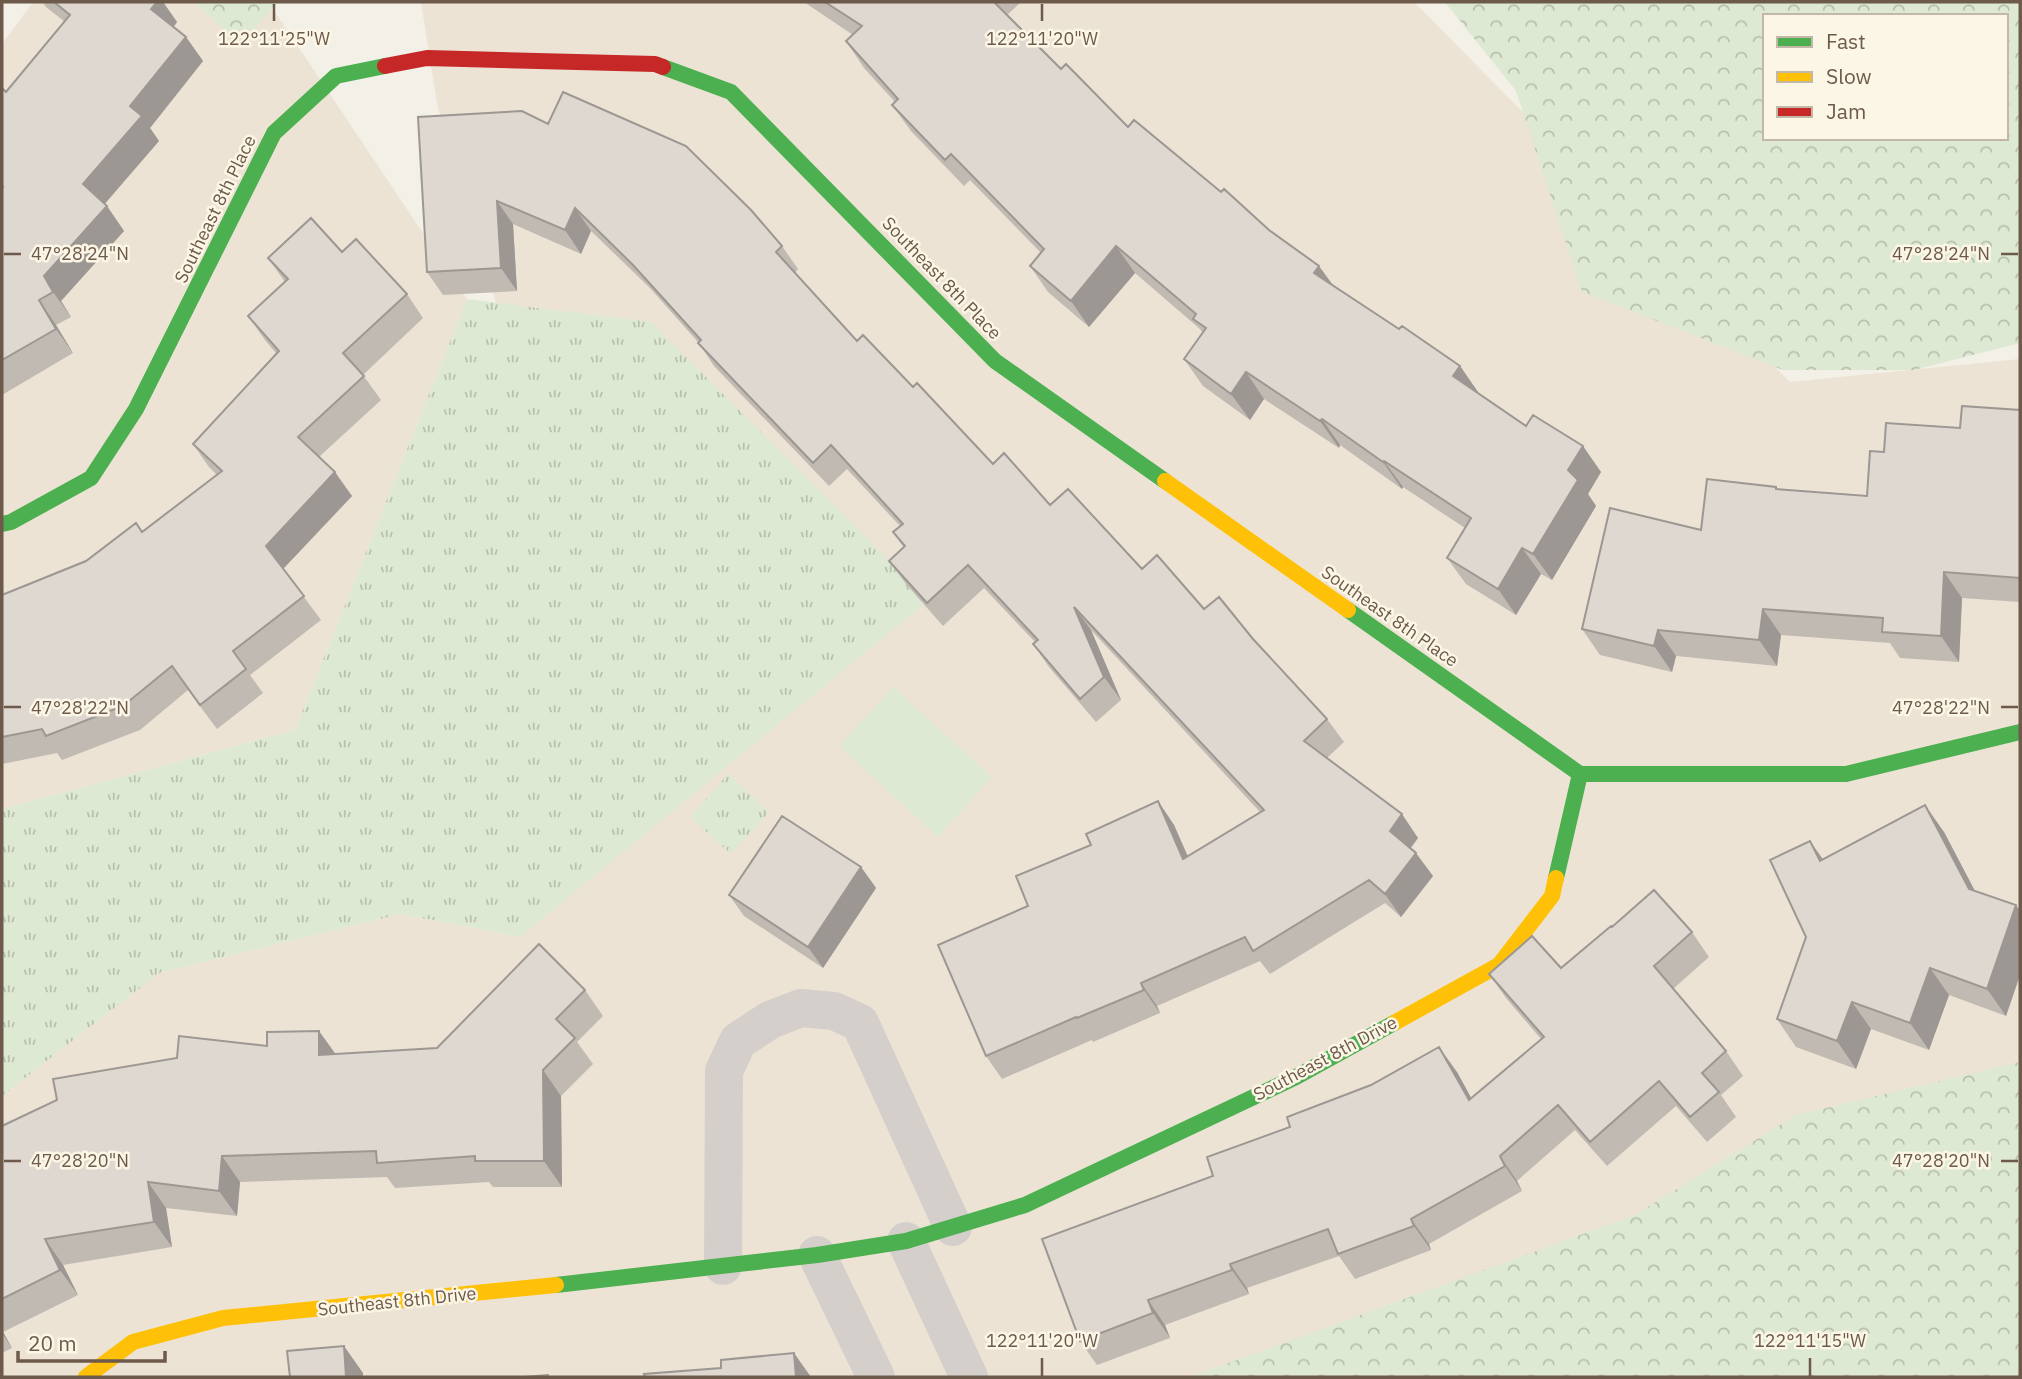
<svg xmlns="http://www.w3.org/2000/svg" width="2022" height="1379" font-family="'IBM Plex Sans',sans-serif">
<defs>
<pattern id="forest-crowns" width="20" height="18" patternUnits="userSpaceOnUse" patternTransform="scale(1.75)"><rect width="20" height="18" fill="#dee9d3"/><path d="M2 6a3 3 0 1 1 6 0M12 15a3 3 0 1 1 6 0" fill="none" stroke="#b8c0ad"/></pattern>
<pattern id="park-tufts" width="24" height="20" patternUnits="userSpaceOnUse" patternTransform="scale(1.75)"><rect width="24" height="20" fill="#dee9d3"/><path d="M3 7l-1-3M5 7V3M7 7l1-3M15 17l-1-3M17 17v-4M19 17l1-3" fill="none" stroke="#b8c0ad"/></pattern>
</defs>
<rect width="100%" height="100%" fill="#f3f0e7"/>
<path fill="#ece3d4" d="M 33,2 L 263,2 L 277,15 L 467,299 L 295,730 L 2,809 L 2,44 Z
M 421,2 L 1414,2 L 1790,382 L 2020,359 L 2020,1188 L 1452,1377 L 2,1377 L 2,1096 L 159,973 L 401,914 L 520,937 L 651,322 L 496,303 L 437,104 Z"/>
<path fill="#dee9d3" d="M 893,687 L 992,777 L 938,837 L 839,746 Z"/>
<path fill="url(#forest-crowns)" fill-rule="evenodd" d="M 193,2 L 278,2 L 241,44 Z
M 1445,2 L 2020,2 L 2020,343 L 1914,370 L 1783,370 L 1582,292 L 1516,91 ZM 1765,16 L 2006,16 L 2006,138 L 1765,138 Z
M 2020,1062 L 2020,1377 L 1190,1377 L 1635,1215 L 1796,1115 Z"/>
<path fill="url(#park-tufts)" d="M 467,299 L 651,322 L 929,600 L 520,937 L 401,914 L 159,973 L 2,1096 L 2,809 L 295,730 Z
M 728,774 L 769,812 L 731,854 L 690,817 Z"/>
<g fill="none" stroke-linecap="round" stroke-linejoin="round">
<path stroke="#d4cfca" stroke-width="38" d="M 906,1241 L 969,1377
M 817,1255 L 876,1377
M 723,1266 L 724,1071 L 738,1041 L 770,1020 L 801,1008 L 834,1011 L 860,1023 L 953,1227"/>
<path stroke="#4caf50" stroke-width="16" d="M 663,67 L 731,92 L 995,361 L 1165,481
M 2,524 L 11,522 L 91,478 L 136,409 L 274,133 L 336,76 L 385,66
M 1348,610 L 1580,774 L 1846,774 L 2020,732
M 1556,878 L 1580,774
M 556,1285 L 817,1255 L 906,1241 L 1025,1205 L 1296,1077 L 1394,1023"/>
<path stroke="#ffc107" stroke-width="16" d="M 1165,481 L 1348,610
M 1394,1023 L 1499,965 L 1552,896 L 1556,878
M 86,1377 L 133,1342 L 223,1318 L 556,1285"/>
<path stroke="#c62828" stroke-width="16" d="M 385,66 L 427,58 L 655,64 L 663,67"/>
</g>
<path fill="#c0bab3" d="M 43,2 L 163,2 L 177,22 L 174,27 L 186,37 L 203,61 L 150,128 L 159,141 L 105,204 L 124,231 L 61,301 L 71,317 L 56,325 L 73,353 L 2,395 L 2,88 L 6,92 L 65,22 L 46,7 Z
M 804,2 L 1021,2 L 1007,15 L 1061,69 L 1128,127 L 1221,192 L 1269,230 L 1333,285 L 1399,329 L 1460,366 L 1478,392 L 1477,393 L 1526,426 L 1601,472 L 1588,494 L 1596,506 L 1552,580 L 1541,574 L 1516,615 L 1466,584 L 1447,558 L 1465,528 L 1403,487 L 1402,489 L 1340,445 L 1339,448 L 1264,399 L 1250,420 L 1203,386 L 1184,359 L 1203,333 L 1200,329 L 1135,273 L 1089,327 L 1048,292 L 1030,266 L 1041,253 L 970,180 L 964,186 L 911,131 L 892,105 L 895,102 L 864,68 L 846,41 L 853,35 Z
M 418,117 L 782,246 L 798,269 L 795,273 L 857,341 L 913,387 L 993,464 L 1142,569 L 1204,609 L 1253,639 L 1327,719 L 1344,742 L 1327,758 L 1418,838 L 1411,848 L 1433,876 L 1401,917 L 1385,903 L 1270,974 L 1260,961 L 1157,1006 L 1160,1013 L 1093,1042 L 1092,1040 L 1002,1079 L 986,1056 L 1028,906 L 1091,845 L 1158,801 L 1174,825 L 1188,856 L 1260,812 L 1091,630 L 1121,700 L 1096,722 L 1049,667 L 1033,644 L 1035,642 L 984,588 L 943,626 L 906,584 L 889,561 L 904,548 L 893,532 L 900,526 L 847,469 L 829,486 L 714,366 L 698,342 L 650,288 L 591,231 L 581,254 L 513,224 L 517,291 L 443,295 L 427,272 Z
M 342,252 L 407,294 L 423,318 L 363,375 L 381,400 L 319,457 L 352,496 L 283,569 L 321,620 L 250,675 L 263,693 L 217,729 L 188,690 L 140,730 L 62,760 L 57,753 L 2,764 L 2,595 L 86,561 L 142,532 L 217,475 L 209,467 L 193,444 L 276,353 L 265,340 L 248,316 L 285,282 L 268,258 Z
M 2020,410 L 2020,602 L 1962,598 L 1959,662 L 1900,658 L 1890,643 L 1781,635 L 1777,666 L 1676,656 L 1672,672 L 1600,655 L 1582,629 L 1701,530 L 1778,490 L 1867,496 L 1884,452 Z
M 1944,832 L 1975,891 L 2016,905 L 2020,911 L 2020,975 L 2006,1016 L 1949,995 L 1929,1050 L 1871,1029 L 1856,1069 L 1796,1047 L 1777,1019 L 1806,937 L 1823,860 Z
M 861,867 L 876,888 L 823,968 L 744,916 L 729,895 Z
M 1612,927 L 1692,932 L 1709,957 L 1673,989 L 1726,1051 L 1743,1076 L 1721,1095 L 1736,1117 L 1707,1142 L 1676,1106 L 1607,1166 L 1575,1130 L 1517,1181 L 1522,1191 L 1429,1244 L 1431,1250 L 1355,1279 L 1339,1256 L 1247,1288 L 1249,1294 L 1165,1325 L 1170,1338 L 1097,1365 L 1080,1341 L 1213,1176 L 1457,1072 L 1471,1098 L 1541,1039 L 1506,998 L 1489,974 L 1561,968 Z
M 585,990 L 603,1016 L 577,1042 L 593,1064 L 561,1096 L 562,1187 L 493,1187 L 489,1182 L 395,1188 L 387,1177 L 240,1182 L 237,1216 L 166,1208 L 172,1247 L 63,1265 L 78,1295 L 3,1332 L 12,1348 L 2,1353 L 2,1126 L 336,1054 L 437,1048 Z"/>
<path fill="#9c9792" d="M 157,2 L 163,2 L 177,22 L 168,33 L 151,9 Z
M 186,37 L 203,61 L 150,128 L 159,141 L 100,209 L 83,184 L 130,106 Z
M 497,201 L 513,224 L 517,291 L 501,268 Z
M 107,206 L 124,231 L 61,301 L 71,317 L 53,292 L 44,276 Z
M 575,208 L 591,231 L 581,254 L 565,230 Z
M 1116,246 L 1135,273 L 1089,327 L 1071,301 Z
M 1319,266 L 1338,292 L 1314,273 Z
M 39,300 L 56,325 L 73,353 L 56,329 Z
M 1460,366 L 1478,392 L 1471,403 L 1453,376 Z
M 1246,372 L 1264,399 L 1250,420 L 1231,394 Z
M 1322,419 L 1340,445 L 1339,448 L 1320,421 Z
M 1583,446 L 1601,472 L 1588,494 L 1596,506 L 1552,580 L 1533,554 L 1568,470 Z
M 1384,461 L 1403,487 L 1402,489 L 1383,462 Z
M 335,472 L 352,496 L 283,569 L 266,546 Z
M 1522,548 L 1541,574 L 1516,615 L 1498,589 Z
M 1944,572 L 1962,598 L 1959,662 L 1941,636 Z
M 1074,607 L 1091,630 L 1121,700 L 1104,677 Z
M 1763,609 L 1781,635 L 1777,666 L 1759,640 Z
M 1658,630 L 1676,656 L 1672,672 L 1654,646 Z
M 1158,801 L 1174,825 L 1199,883 L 1183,859 Z
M 1925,805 L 1944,832 L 1988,916 L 1969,889 Z
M 1402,814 L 1418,838 L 1406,854 L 1390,831 Z
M 1810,841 L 1829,868 L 1820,861 Z
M 1416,853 L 1433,876 L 1401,917 L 1385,894 Z
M 861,867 L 876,888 L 823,968 L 808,947 Z
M 2016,905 L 2020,911 L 2020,975 L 2006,1016 L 1987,989 Z
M 1930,968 L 1949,995 L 1929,1050 L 1910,1023 Z
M 1141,983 L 1157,1006 L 1160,1013 L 1144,990 Z
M 1852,1002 L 1871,1029 L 1856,1069 L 1837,1041 Z
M 319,1031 L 337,1056 L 319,1055 Z
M 1439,1047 L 1457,1072 L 1486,1125 L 1469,1100 Z
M 543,1070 L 561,1096 L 562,1187 L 544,1161 Z
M 222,1156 L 240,1182 L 237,1216 L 219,1191 Z
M 1500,1156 L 1517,1181 L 1522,1191 L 1505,1166 Z
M 148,1182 L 166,1208 L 172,1247 L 154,1222 Z
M 1411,1219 L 1429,1244 L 1431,1250 L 1414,1226 Z
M 45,1239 L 63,1265 L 78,1295 L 60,1270 Z
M 1230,1264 L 1247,1288 L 1249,1294 L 1232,1270 Z
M 1148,1300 L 1165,1325 L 1170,1338 L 1153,1313 Z
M 2,1330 L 3,1332 L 12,1348 L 2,1333 Z
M 344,1346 L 363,1373 L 363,1377 L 346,1377 Z
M 794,1353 L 811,1377 L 796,1377 Z"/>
<path fill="#dfd8d0" stroke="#9c9792" stroke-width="2" d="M 54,2 L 157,2 L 151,9 L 186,37 L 130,106 L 142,116 L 83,184 L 107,206 L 44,276 L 53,292 L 39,300 L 56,329 L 2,360 L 2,188 L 3,187 L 2,186 L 2,88 L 6,92 L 70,15 Z
M 825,2 L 994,2 L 1061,69 L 1066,64 L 1128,127 L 1134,120 L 1221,192 L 1224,189 L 1269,230 L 1319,266 L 1314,273 L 1399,329 L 1402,326 L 1460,366 L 1453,376 L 1526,426 L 1533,415 L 1583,446 L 1568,470 L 1578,480 L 1533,554 L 1522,548 L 1498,589 L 1447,558 L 1471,518 L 1384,461 L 1383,462 L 1322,419 L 1320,421 L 1246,372 L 1231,394 L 1184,359 L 1206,328 L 1193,319 L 1196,314 L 1116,246 L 1071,301 L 1030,266 L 1044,249 L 951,154 L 945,160 L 892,105 L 898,99 L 846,41 L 862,26 Z
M 563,92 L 686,146 L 751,210 L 782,246 L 776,252 L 857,341 L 863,335 L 913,387 L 917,383 L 993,464 L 1004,453 L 1050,505 L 1068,489 L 1142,569 L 1157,555 L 1204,609 L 1219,597 L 1253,639 L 1327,719 L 1304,741 L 1402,814 L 1390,831 L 1416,853 L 1385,894 L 1369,880 L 1253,951 L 1245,937 L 1141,983 L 1144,990 L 1077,1018 L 1076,1017 L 986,1056 L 938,945 L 1028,906 L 1016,876 L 1091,845 L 1086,834 L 1158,801 L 1183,859 L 1264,810 L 1074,607 L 1104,677 L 1080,699 L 1033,644 L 1038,640 L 968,565 L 927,603 L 889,561 L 905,546 L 893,532 L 903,524 L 831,445 L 813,463 L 698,343 L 701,340 L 633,265 L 575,208 L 565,230 L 497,201 L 501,268 L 427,272 L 418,117 L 522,111 L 548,124 Z
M 311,218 L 342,252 L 356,239 L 407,294 L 343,353 L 364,376 L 298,437 L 335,472 L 266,546 L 304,596 L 233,651 L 246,669 L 200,705 L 172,666 L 123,706 L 46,736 L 42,729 L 2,737 L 2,595 L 86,561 L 136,523 L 142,532 L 222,471 L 193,444 L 279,351 L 248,316 L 288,279 L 268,258 Z
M 1962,406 L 2020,410 L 2020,578 L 1944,572 L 1941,636 L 1882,632 L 1883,618 L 1763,609 L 1759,640 L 1658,630 L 1654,646 L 1582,629 L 1610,508 L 1701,530 L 1707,479 L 1776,487 L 1776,489 L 1867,496 L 1870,451 L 1884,452 L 1886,423 L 1960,428 Z
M 1925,805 L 1969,889 L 2016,905 L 1987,989 L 1930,968 L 1910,1023 L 1852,1002 L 1837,1041 L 1777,1019 L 1806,937 L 1770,860 L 1810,841 L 1820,861 Z
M 782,816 L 861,867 L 808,947 L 729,895 Z
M 1654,890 L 1692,932 L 1654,966 L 1726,1051 L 1702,1073 L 1719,1092 L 1690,1117 L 1659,1081 L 1590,1142 L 1558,1105 L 1500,1156 L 1505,1166 L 1411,1219 L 1414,1226 L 1338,1254 L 1328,1229 L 1230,1264 L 1232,1270 L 1148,1300 L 1153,1313 L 1080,1341 L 1042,1239 L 1213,1176 L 1207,1157 L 1290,1127 L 1287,1117 L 1371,1085 L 1439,1047 L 1469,1100 L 1544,1037 L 1489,974 L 1532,936 L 1561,968 L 1611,926 L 1612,927 Z
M 539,944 L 585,990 L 556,1019 L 575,1038 L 543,1070 L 544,1161 L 475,1161 L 475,1156 L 377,1163 L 376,1151 L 222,1156 L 219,1191 L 148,1182 L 154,1222 L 45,1239 L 60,1270 L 2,1299 L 2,1126 L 57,1100 L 53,1079 L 177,1058 L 179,1036 L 267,1046 L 267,1032 L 319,1031 L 319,1055 L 437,1048 Z
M 344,1346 L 346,1377 L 286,1377 L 290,1377 L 287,1351 Z
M 794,1353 L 796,1377 L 645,1377 L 644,1374 L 721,1368 L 721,1360 Z
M 548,1375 L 548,1377 L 524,1377 Z"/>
<path fill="none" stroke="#6d5a4b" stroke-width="2.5" d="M 274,4 L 274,21M 1042,4 L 1042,21M 4,254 L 21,254M 2001,254 L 2018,254M 4,707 L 21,707M 2001,707 L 2018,707M 4,1161 L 21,1161M 2001,1161 L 2018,1161M 1042,1358 L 1042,1376M 1810,1358 L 1810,1376"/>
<g text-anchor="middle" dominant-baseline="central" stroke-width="5" stroke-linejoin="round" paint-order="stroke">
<g font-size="18" fill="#6d5a4b" stroke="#fcf6e6">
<text transform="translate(215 209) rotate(-64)">Southeast 8th Place</text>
<text transform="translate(942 278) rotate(46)">Southeast 8th Place</text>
<text transform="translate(1390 616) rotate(35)">Southeast 8th Place</text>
<text transform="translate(1325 1058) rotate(-28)">Southeast 8th Drive</text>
<text transform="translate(397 1301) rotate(-6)">Southeast 8th Drive</text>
</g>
</g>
<g font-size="18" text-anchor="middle" fill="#6d5a4b" stroke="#fcf6e6" stroke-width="5" stroke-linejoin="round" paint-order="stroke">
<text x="274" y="45">122°11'25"W</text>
<text x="1042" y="45">122°11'20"W</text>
<text x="80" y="260">47°28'24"N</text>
<text x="1941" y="260">47°28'24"N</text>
<text x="80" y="714">47°28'22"N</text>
<text x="1941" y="714">47°28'22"N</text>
<text x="80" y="1167">47°28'20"N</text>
<text x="1941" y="1167">47°28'20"N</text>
<text x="1042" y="1347">122°11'20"W</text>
<text x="1810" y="1347">122°11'15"W</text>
</g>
<rect width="2022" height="1379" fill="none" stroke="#6d5a4b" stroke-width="7"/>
<rect x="1763" y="14" width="245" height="126" fill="#fcf6e6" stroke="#c3b8a8" stroke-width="2"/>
<rect x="1777" y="37" width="35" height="10" fill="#4caf50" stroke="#c3b8a8" stroke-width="2"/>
<text x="1826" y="49" font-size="21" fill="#6d5a4b">Fast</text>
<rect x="1777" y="72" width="35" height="10" fill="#ffc107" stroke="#c3b8a8" stroke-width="2"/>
<text x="1826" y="84" font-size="21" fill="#6d5a4b">Slow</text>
<rect x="1777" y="107" width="35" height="10" fill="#c62828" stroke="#c3b8a8" stroke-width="2"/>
<text x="1826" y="119" font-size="21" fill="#6d5a4b">Jam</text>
<path d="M18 1351v10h147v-10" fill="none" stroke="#6d5a4b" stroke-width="3.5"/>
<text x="28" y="1351" font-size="21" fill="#6d5a4b" stroke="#fcf6e6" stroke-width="5" paint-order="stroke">20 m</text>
</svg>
